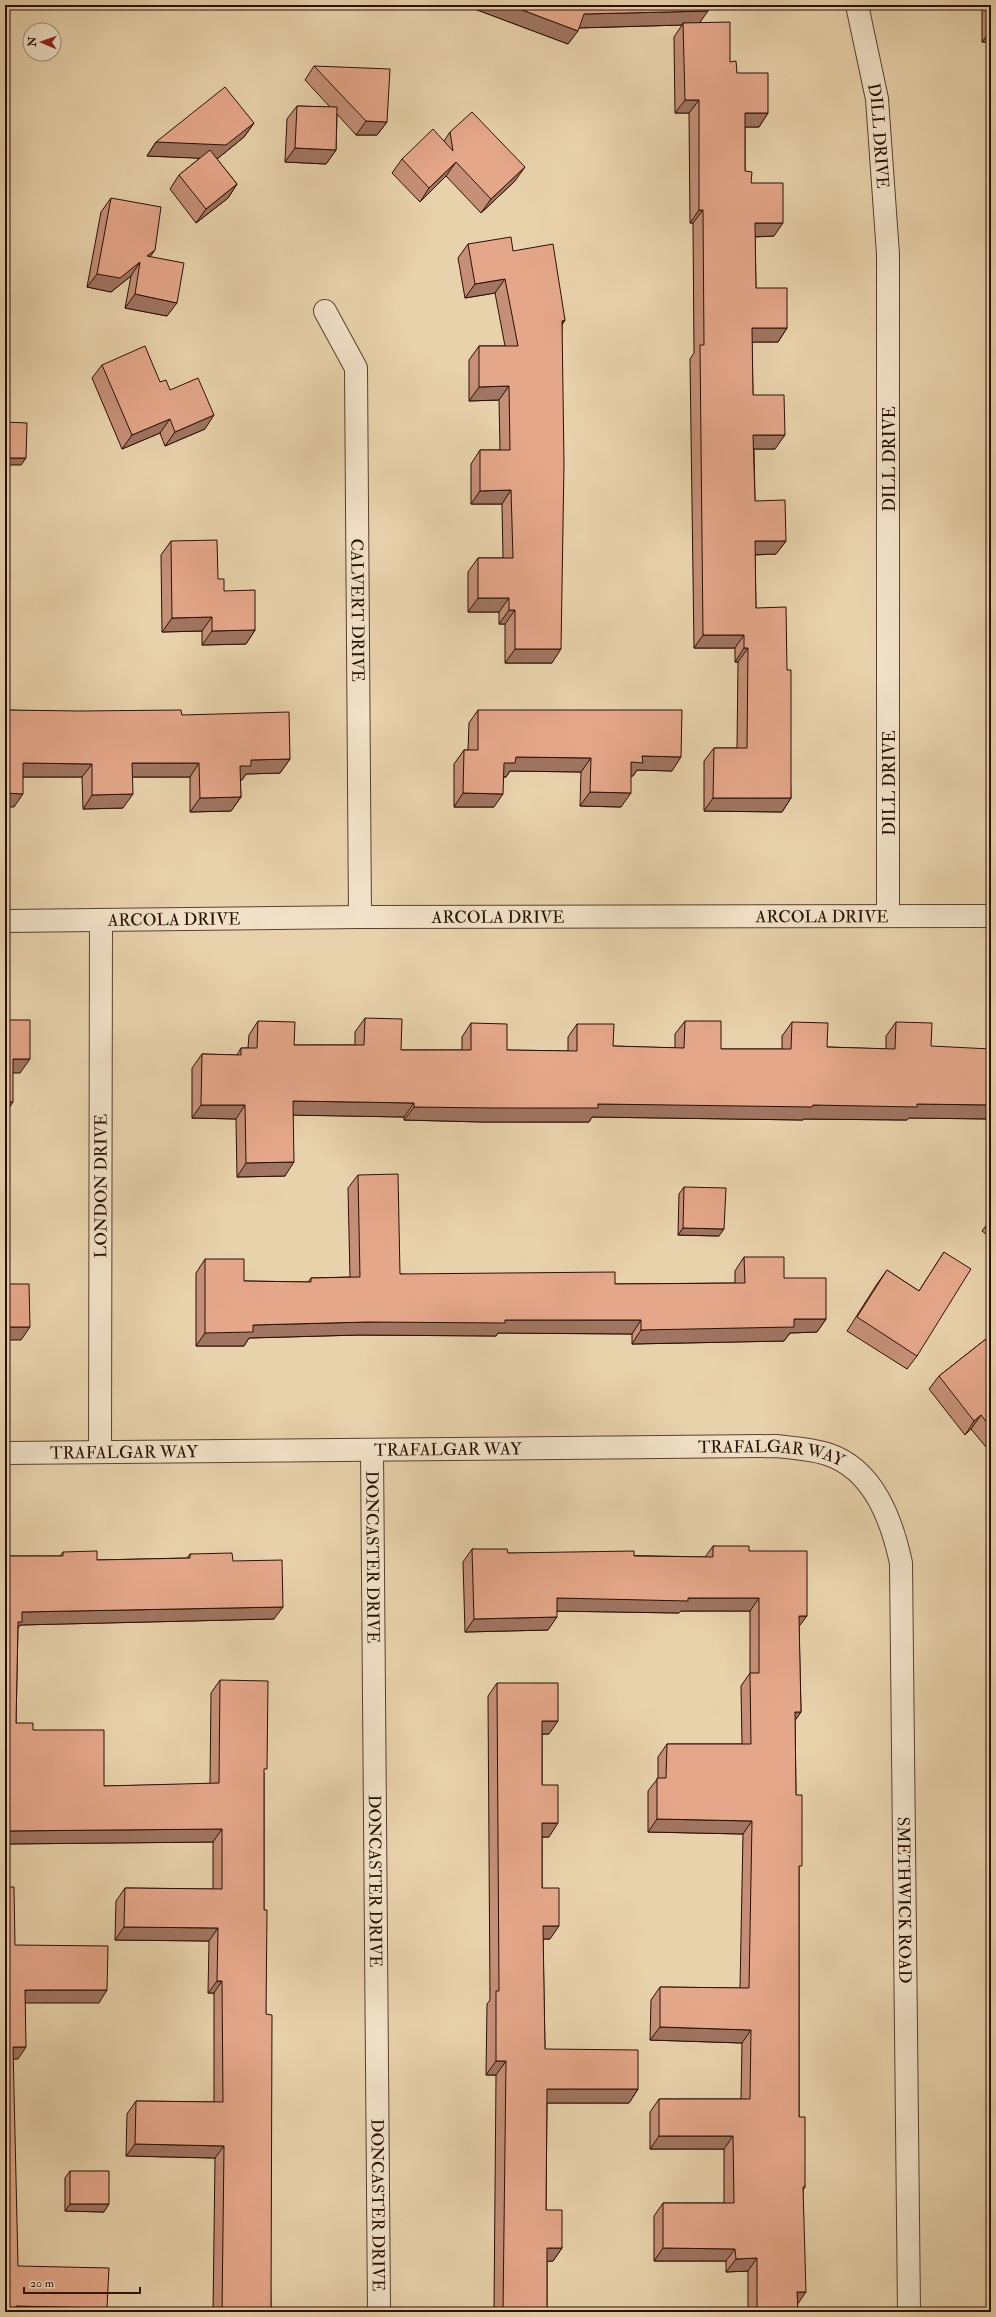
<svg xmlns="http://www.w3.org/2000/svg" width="996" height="2317" font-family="'IM FELL Double Pica',serif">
<rect width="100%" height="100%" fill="#e8d2ab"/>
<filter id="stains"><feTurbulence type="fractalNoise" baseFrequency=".005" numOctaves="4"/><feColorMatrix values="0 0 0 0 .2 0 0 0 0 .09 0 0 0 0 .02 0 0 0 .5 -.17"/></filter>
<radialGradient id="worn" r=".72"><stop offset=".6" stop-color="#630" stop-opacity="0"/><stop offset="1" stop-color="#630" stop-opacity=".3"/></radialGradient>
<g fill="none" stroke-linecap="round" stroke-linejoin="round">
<g stroke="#5a402e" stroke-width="24">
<g id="street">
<path id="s1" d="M 857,5 L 877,99 L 888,254 L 888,915"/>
<path id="s2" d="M 325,311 L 356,368 L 360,917"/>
<path id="s3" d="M 5,921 L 360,917 L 991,916"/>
<path id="s4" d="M 372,1450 L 379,2312"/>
<path id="s5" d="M 100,1452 L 101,920"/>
<path id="s6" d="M 5,1453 L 776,1446 C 793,1448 811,1449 827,1454 C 874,1469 892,1521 901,1563 L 909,2312"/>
</g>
</g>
<use href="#street" stroke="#f0e2c8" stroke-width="22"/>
</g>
<path fill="#c59077" stroke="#2b1004" d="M 464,5 L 707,5 L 700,23 L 730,62 L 737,73 L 768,113 L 759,127 L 745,127 L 745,171 L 751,183 L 774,236 L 755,237 L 756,288 L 787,328 L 778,342 L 752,342 L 753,395 L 775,449 L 754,449 L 755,501 L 786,541 L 776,554 L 755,555 L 756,608 L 787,670 L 791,798 L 782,812 L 704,811 L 704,761 L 714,748 L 737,748 L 738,662 L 735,662 L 735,648 L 694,648 L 690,359 L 694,353 L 693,223 L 690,223 L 689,113 L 675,113 L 674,37 L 682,25 L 579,28 L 568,44 Z
M 982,5 L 991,5 L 991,42 L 982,42 Z
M 314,66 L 387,122 L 377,135 L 356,135 L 337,114 L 336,150 L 326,164 L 285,162 L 287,119 L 297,106 L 330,107 L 305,80 Z
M 254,123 L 244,137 L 217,159 L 237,184 L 228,198 L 196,223 L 170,189 L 179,175 L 200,158 L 147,156 L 156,142 Z
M 450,132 L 515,181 L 481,213 L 446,176 L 420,202 L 392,173 L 402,159 L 444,141 Z
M 111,198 L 150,257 L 167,316 L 125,308 L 131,276 L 111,292 L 87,287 L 101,212 Z
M 468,244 L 513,251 L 565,320 L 562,325 L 552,663 L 505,663 L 505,624 L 499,624 L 499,612 L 468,612 L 468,572 L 478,558 L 503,558 L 502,504 L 471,504 L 471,464 L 480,450 L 500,450 L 499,400 L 469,401 L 469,360 L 479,346 L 505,346 L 495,293 L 465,298 L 458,258 Z
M 102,365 L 170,390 L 205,429 L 165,446 L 160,433 L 122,449 L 92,378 Z
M 171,541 L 218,579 L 224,591 L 255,630 L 246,644 L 202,645 L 202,631 L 162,632 L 161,555 Z
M 5,710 L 182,715 L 290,759 L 280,773 L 246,774 L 242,780 L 240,780 L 241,797 L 231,811 L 190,812 L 190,777 L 132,777 L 123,808 L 83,809 L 82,777 L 23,777 L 14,807 Z
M 478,710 L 672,771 L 637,770 L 633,776 L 631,776 L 621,807 L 580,806 L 581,772 L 510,771 L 506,777 L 504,777 L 494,807 L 454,807 L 454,764 L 464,750 L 468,750 L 469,723 Z
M 365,1018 L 401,1050 L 462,1050 L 462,1037 L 471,1023 L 507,1050 L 568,1051 L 568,1037 L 577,1024 L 613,1046 L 675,1048 L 675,1034 L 685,1021 L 721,1049 L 782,1049 L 782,1036 L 792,1022 L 827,1047 L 886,1049 L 886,1036 L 896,1022 L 931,1046 L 991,1119 L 909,1118 L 907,1120 L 804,1119 L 803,1120 L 592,1117 L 589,1122 L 483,1122 L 404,1120 L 404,1117 L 293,1115 L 285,1176 L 237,1177 L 236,1119 L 192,1118 L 192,1068 L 202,1054 L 237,1055 L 241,1048 L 248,1048 L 249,1035 L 258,1021 L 294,1045 L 355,1045 L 355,1032 Z
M 358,1175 L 400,1274 L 615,1284 L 735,1283 L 735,1271 L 744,1257 L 784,1278 L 826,1319 L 817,1332 L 790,1333 L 784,1341 L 632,1344 L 632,1334 L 498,1333 L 496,1336 L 359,1335 L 249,1338 L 244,1346 L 196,1346 L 196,1273 L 205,1259 L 244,1281 L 308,1282 L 311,1278 L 350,1277 L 348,1188 Z
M 684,1187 L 719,1236 L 678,1235 L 679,1194 Z
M 991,1219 L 991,1238 L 982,1231 Z
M 944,1252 L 917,1356 L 907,1369 L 847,1331 L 877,1284 L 887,1270 L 919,1291 Z
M 991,1335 L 991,1453 L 971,1429 L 965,1435 L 929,1389 L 939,1376 Z
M 713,1546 L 749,1551 L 799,1626 L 801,1712 L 795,1720 L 796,1795 L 799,1870 L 799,2117 L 805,2187 L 803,2190 L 797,2304 L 798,2312 L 748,2312 L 748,2271 L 726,2272 L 726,2261 L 654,2261 L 654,2216 L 663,2203 L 724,2203 L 724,2149 L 650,2149 L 650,2112 L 659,2099 L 741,2099 L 742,2043 L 650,2040 L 651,2000 L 660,1987 L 740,1988 L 743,1834 L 648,1832 L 648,1791 L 658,1778 L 658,1757 L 667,1744 L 742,1744 L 741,1686 L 750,1673 L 750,1611 L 681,1611 L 679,1613 L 557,1611 L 548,1630 L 465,1632 L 463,1562 L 472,1549 L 508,1553 L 705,1557 Z
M 63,1552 L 97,1560 L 187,1558 L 190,1554 L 233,1561 L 274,1619 L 20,1625 L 18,1628 L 16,1723 L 33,1730 L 104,1786 L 210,1784 L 211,1693 L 220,1680 L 264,1773 L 264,1910 L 271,2312 L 213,2312 L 215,2158 L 126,2156 L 127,2114 L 136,2101 L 214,2102 L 214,1993 L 208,1993 L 209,1941 L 115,1940 L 116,1901 L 125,1888 L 213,1889 L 213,1842 L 5,1844 L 5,1556 L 60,1556 Z
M 497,1683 L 549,1734 L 542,1734 L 542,1785 L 549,1837 L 542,1837 L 542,1888 L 550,1939 L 543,1939 L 545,2049 L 638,2089 L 629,2103 L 547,2103 L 546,2210 L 562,2248 L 553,2261 L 547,2261 L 547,2312 L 494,2312 L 496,2075 L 486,2075 L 487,2004 L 490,2000 L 488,1696 Z
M 70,2171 L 104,2212 L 65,2211 L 65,2178 Z"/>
<path fill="#a07561" stroke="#2b1004" d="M 464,5 L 509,5 L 578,31 L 568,44 Z
M 708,11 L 698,25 L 683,23 L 682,25 L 574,28 L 584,14 Z
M 991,30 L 991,42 L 982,42 Z
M 685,100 L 699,100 L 689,113 L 675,113 Z
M 745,113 L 768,113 L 759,127 L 735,127 Z
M 366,121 L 387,122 L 377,135 L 356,135 Z
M 254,123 L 244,137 L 217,159 L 147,156 L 156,142 Z
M 295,148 L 336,150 L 326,164 L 285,162 Z
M 456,162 L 446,176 L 420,202 L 429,188 Z
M 525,167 L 515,181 L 481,213 L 491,199 Z
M 237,184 L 228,198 L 196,223 L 206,209 Z
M 699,210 L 703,210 L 693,223 L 690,223 Z
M 755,223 L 783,223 L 774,236 L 745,237 Z
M 155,250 L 145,264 L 147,256 Z
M 140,262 L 131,276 L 111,292 L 87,287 L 97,274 Z
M 505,279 L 495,293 L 465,298 L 475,284 Z
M 135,294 L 177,303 L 167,316 L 125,308 Z
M 565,320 L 555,334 L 562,321 Z
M 752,328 L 787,328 L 778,342 L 742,342 Z
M 509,386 L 499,400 L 469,401 L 479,387 Z
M 214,415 L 205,429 L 165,446 L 175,432 Z
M 170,419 L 160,433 L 122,449 L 132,435 Z
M 753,435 L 785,435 L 775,449 L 744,449 Z
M 5,458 L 26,458 L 21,465 L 5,465 Z
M 511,490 L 502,504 L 471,504 L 480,491 Z
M 755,541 L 786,541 L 776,554 L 745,555 Z
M 478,598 L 509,598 L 499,612 L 468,612 Z
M 509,610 L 515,610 L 505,624 L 499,624 Z
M 212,617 L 202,631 L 162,632 L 172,618 Z
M 255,630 L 246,644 L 202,645 L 212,631 Z
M 703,635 L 744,635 L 735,648 L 694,648 Z
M 744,648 L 748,648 L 738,662 L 735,662 Z
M 515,649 L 561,649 L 552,663 L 505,663 Z
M 642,756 L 681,757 L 672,771 L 637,770 L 633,776 L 622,776 L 631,762 Z
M 516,757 L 591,758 L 581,772 L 510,771 L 506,777 L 495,776 L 504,763 Z
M 290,759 L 280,773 L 246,774 L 242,780 L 230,780 L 240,766 L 251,760 Z
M 23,763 L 92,764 L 82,777 L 13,777 Z
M 132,763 L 199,763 L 190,777 L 123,777 Z
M 590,792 L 631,793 L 621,807 L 580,806 Z
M 5,793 L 23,794 L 14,807 L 5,807 Z
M 463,793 L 503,794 L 494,807 L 454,807 Z
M 133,794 L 123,808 L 83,809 L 92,795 Z
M 241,797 L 231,811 L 190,812 L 200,798 Z
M 713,798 L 791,798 L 782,812 L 704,811 Z
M 13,1059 L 30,1059 L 20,1073 L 5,1073 Z
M 293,1101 L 414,1103 L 404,1117 L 284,1115 Z
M 5,1102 L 13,1102 L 5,1114 Z
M 598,1104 L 813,1105 L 917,1104 L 991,1105 L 991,1119 L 909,1118 L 907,1120 L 804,1119 L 803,1120 L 592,1117 L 589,1122 L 483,1122 L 404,1120 L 414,1107 Z
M 201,1105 L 245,1105 L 236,1119 L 192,1118 Z
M 294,1162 L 285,1176 L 237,1177 L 246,1163 Z
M 683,1228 L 724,1229 L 719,1236 L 678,1235 Z
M 794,1319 L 826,1319 L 817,1332 L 790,1333 L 784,1341 L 632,1344 L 641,1330 Z
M 505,1320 L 641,1320 L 632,1334 L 498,1333 L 496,1336 L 359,1335 L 249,1338 L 244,1346 L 196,1346 L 205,1333 L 253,1325 L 368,1322 Z
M 5,1327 L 30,1327 L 21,1340 L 5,1340 Z
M 981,1415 L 971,1429 L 965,1435 L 974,1421 Z
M 557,1598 L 759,1598 L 750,1611 L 681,1611 L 679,1613 L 548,1611 Z
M 283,1607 L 274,1619 L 20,1625 L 13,1635 L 22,1612 Z
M 799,1616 L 807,1616 L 797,1629 Z
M 557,1617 L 548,1630 L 465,1632 L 474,1619 Z
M 795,1712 L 801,1712 L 792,1725 Z
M 542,1721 L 558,1721 L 549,1734 L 532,1734 Z
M 657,1819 L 752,1821 L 743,1834 L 648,1832 Z
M 542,1823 L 558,1823 L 549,1837 L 533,1837 Z
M 222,1829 L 213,1842 L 5,1844 L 5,1831 Z
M 543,1926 L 559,1926 L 550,1939 L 534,1939 Z
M 124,1927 L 218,1928 L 209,1941 L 115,1940 Z
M 217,1981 L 222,1981 L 214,1993 L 208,1993 Z
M 25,1990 L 107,1990 L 99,2003 L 17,2003 Z
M 660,2027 L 751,2030 L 742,2043 L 650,2040 Z
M 13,2047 L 26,2047 L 18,2059 L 5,2060 Z
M 496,2061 L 506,2061 L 496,2075 L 486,2075 Z
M 547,2089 L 638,2089 L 629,2103 L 537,2103 Z
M 659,2136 L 733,2136 L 724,2149 L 650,2149 Z
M 135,2144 L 224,2146 L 215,2158 L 126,2156 Z
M 70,2204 L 109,2204 L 104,2212 L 65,2211 Z
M 547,2248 L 562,2248 L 553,2261 L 537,2262 Z
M 663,2248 L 735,2249 L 726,2261 L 654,2261 Z
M 757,2258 L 748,2271 L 726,2272 L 736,2259 Z
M 797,2292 L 806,2292 L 797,2305 Z
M 16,2306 L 107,2308 L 105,2312 L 12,2312 Z"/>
<path fill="#e5a78a" stroke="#2b1004" d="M 509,5 L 707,5 L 708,11 L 584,14 L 578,31 Z
M 730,22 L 730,62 L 736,61 L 737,73 L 768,73 L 768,113 L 745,113 L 745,171 L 752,172 L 751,183 L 783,183 L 783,223 L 755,223 L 756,288 L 787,288 L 787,328 L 752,328 L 753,395 L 784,395 L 785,435 L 753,435 L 755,501 L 785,500 L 786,541 L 755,541 L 756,608 L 786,607 L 787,670 L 791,670 L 791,798 L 713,798 L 714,748 L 747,748 L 748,648 L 744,648 L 744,635 L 703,635 L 700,345 L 704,345 L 703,210 L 699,210 L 699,100 L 685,100 L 683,23 Z
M 314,66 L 390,69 L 387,122 L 366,121 Z
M 225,87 L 254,123 L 226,145 L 156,142 Z
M 297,106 L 337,107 L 336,150 L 295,148 Z
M 472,112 L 525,167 L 491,199 L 456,162 L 429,188 L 402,159 L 433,129 L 453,151 L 450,132 Z
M 210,150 L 237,184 L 206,209 L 179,175 Z
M 111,198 L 161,207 L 155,250 L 147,256 L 184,263 L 177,303 L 135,294 L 140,262 L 120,278 L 97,274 Z
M 511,237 L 513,251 L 553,244 L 565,320 L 562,321 L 564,464 L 561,649 L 515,649 L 515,610 L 509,610 L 509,598 L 478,598 L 478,558 L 513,558 L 511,490 L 480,491 L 480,450 L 510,450 L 509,386 L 479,387 L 479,346 L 518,346 L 505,279 L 475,284 L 468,244 Z
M 145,346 L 160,382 L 166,380 L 170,390 L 198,378 L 214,415 L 175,432 L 170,419 L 132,435 L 102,365 Z
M 5,422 L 27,423 L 26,458 L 5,458 Z
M 217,540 L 218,579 L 224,579 L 224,591 L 255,590 L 255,630 L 212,631 L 212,617 L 172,618 L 171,541 Z
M 5,710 L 80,711 L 181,710 L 182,715 L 289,712 L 290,759 L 251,760 L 251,766 L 240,766 L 241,797 L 200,798 L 199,763 L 132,763 L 133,794 L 92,795 L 92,764 L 23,763 L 23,794 L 5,793 Z
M 478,710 L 682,710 L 681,757 L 642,756 L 643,763 L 631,762 L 631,793 L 590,792 L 591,758 L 516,757 L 515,763 L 504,763 L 503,794 L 463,793 L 464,750 L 478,750 Z
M 365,1018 L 402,1019 L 401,1050 L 471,1050 L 471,1023 L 507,1024 L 507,1050 L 577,1051 L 577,1024 L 614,1024 L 613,1046 L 684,1048 L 685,1021 L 721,1021 L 721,1049 L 791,1049 L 792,1022 L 828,1023 L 827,1047 L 895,1049 L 896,1022 L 932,1023 L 931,1046 L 991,1049 L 991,1105 L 917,1104 L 917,1107 L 813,1105 L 812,1107 L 598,1104 L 598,1108 L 492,1108 L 414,1107 L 414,1103 L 293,1101 L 294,1162 L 246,1163 L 245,1105 L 201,1105 L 202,1054 L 241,1055 L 241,1048 L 257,1048 L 258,1021 L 295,1022 L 294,1045 L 364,1045 Z
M 5,1020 L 30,1020 L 30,1059 L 13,1059 L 13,1102 L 5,1102 Z
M 398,1174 L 400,1274 L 615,1272 L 615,1284 L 745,1283 L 744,1257 L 784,1257 L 784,1278 L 826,1278 L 826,1319 L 794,1319 L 794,1327 L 641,1330 L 641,1320 L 505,1320 L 505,1323 L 368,1322 L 253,1325 L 253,1332 L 205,1333 L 205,1259 L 244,1259 L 244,1281 L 311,1282 L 311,1278 L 360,1277 L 358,1175 Z
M 684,1187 L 726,1188 L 724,1229 L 683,1228 Z
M 991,1219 L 991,1227 L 987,1224 Z
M 944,1252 L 971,1269 L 917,1356 L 857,1317 L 887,1270 L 919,1291 Z
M 5,1284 L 29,1284 L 30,1327 L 5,1327 Z
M 991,1335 L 991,1428 L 981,1415 L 974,1421 L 939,1376 Z
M 713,1546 L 749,1546 L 749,1551 L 807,1551 L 807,1616 L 799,1616 L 801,1712 L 795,1712 L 796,1795 L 802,1795 L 802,1866 L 799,1866 L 799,2117 L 805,2117 L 805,2187 L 803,2187 L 806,2292 L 797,2292 L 798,2312 L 757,2312 L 757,2258 L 736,2259 L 735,2249 L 663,2248 L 663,2203 L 734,2203 L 733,2136 L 659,2136 L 659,2099 L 750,2099 L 751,2030 L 660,2027 L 660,1987 L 749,1988 L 752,1821 L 657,1819 L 657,1778 L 666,1778 L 667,1744 L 751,1744 L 750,1673 L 759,1673 L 759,1598 L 688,1598 L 688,1601 L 557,1598 L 557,1617 L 474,1619 L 472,1549 L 507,1549 L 508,1553 L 634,1551 L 634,1556 L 713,1557 Z
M 97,1551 L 97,1560 L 190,1558 L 190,1554 L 232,1553 L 233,1561 L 282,1560 L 283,1607 L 22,1612 L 22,1622 L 18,1622 L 16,1723 L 33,1723 L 33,1730 L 104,1730 L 104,1786 L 219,1783 L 220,1680 L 268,1681 L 267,1769 L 264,1769 L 264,1910 L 267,1910 L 266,2014 L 272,2015 L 271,2312 L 222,2312 L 224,2146 L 135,2144 L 136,2101 L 223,2102 L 222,1981 L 217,1981 L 218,1928 L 124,1927 L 125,1888 L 222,1889 L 222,1829 L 5,1831 L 5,1556 L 63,1556 L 63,1552 Z
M 497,1683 L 558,1683 L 558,1721 L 542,1721 L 542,1785 L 558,1785 L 558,1823 L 542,1823 L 542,1888 L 559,1888 L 559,1926 L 543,1926 L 545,2049 L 638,2050 L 638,2089 L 547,2089 L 546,2210 L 562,2210 L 562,2248 L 547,2248 L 547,2312 L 503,2312 L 506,2061 L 496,2061 L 496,1991 L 499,1991 Z
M 5,1887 L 14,1887 L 15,1945 L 108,1946 L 107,1990 L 25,1990 L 26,2047 L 13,2047 L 18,2266 L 109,2268 L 107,2308 L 16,2306 L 16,2312 L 5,2312 Z
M 70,2171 L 109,2171 L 109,2204 L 70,2204 Z"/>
<g text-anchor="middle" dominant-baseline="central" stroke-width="3" stroke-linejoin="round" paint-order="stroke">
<g font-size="17" fill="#2b1004" stroke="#f0e2c8">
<text stroke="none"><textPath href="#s1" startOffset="133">DILL DRIVE</textPath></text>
<text transform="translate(889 459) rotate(-90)">DILL DRIVE</text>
<text stroke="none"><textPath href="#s2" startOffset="307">CALVERT DRIVE</textPath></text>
<text transform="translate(889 783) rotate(-90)">DILL DRIVE</text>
<text stroke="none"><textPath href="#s3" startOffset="817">ARCOLA DRIVE</textPath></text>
<text stroke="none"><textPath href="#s3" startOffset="493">ARCOLA DRIVE</textPath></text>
<text stroke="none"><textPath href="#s3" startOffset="169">ARCOLA DRIVE</textPath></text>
<text stroke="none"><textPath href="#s5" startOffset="266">LONDON DRIVE</textPath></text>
<text stroke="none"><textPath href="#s6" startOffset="443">TRAFALGAR WAY</textPath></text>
<text stroke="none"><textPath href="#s6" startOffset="119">TRAFALGAR WAY</textPath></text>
<text stroke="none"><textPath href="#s6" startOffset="767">TRAFALGAR WAY</textPath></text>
<text stroke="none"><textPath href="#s4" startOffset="107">DONCASTER DRIVE</textPath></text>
<text stroke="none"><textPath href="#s4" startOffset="431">DONCASTER DRIVE</textPath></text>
<text stroke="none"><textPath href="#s6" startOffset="1298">SMETHWICK ROAD</textPath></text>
<text stroke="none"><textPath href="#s4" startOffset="755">DONCASTER DRIVE</textPath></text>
</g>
</g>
<rect width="996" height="2317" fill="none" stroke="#e8d2ab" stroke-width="20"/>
<rect x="6" y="6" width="984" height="2305" fill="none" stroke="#2b1004" stroke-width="2"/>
<rect x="10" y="10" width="976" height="2297" fill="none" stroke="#2b1004"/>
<g transform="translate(42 42) rotate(272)"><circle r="19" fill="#f0e2c8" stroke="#a18e7a"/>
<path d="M0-3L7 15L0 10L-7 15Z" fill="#8f2418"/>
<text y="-6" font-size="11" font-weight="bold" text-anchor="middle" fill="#2b1004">N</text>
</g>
<path d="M24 2287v6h116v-6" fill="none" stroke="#2b1004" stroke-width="2"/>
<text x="30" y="2287" font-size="12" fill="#2b1004" stroke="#f0e2c8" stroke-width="3" paint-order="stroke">20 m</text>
<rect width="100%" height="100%" filter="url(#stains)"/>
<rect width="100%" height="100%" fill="url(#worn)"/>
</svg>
